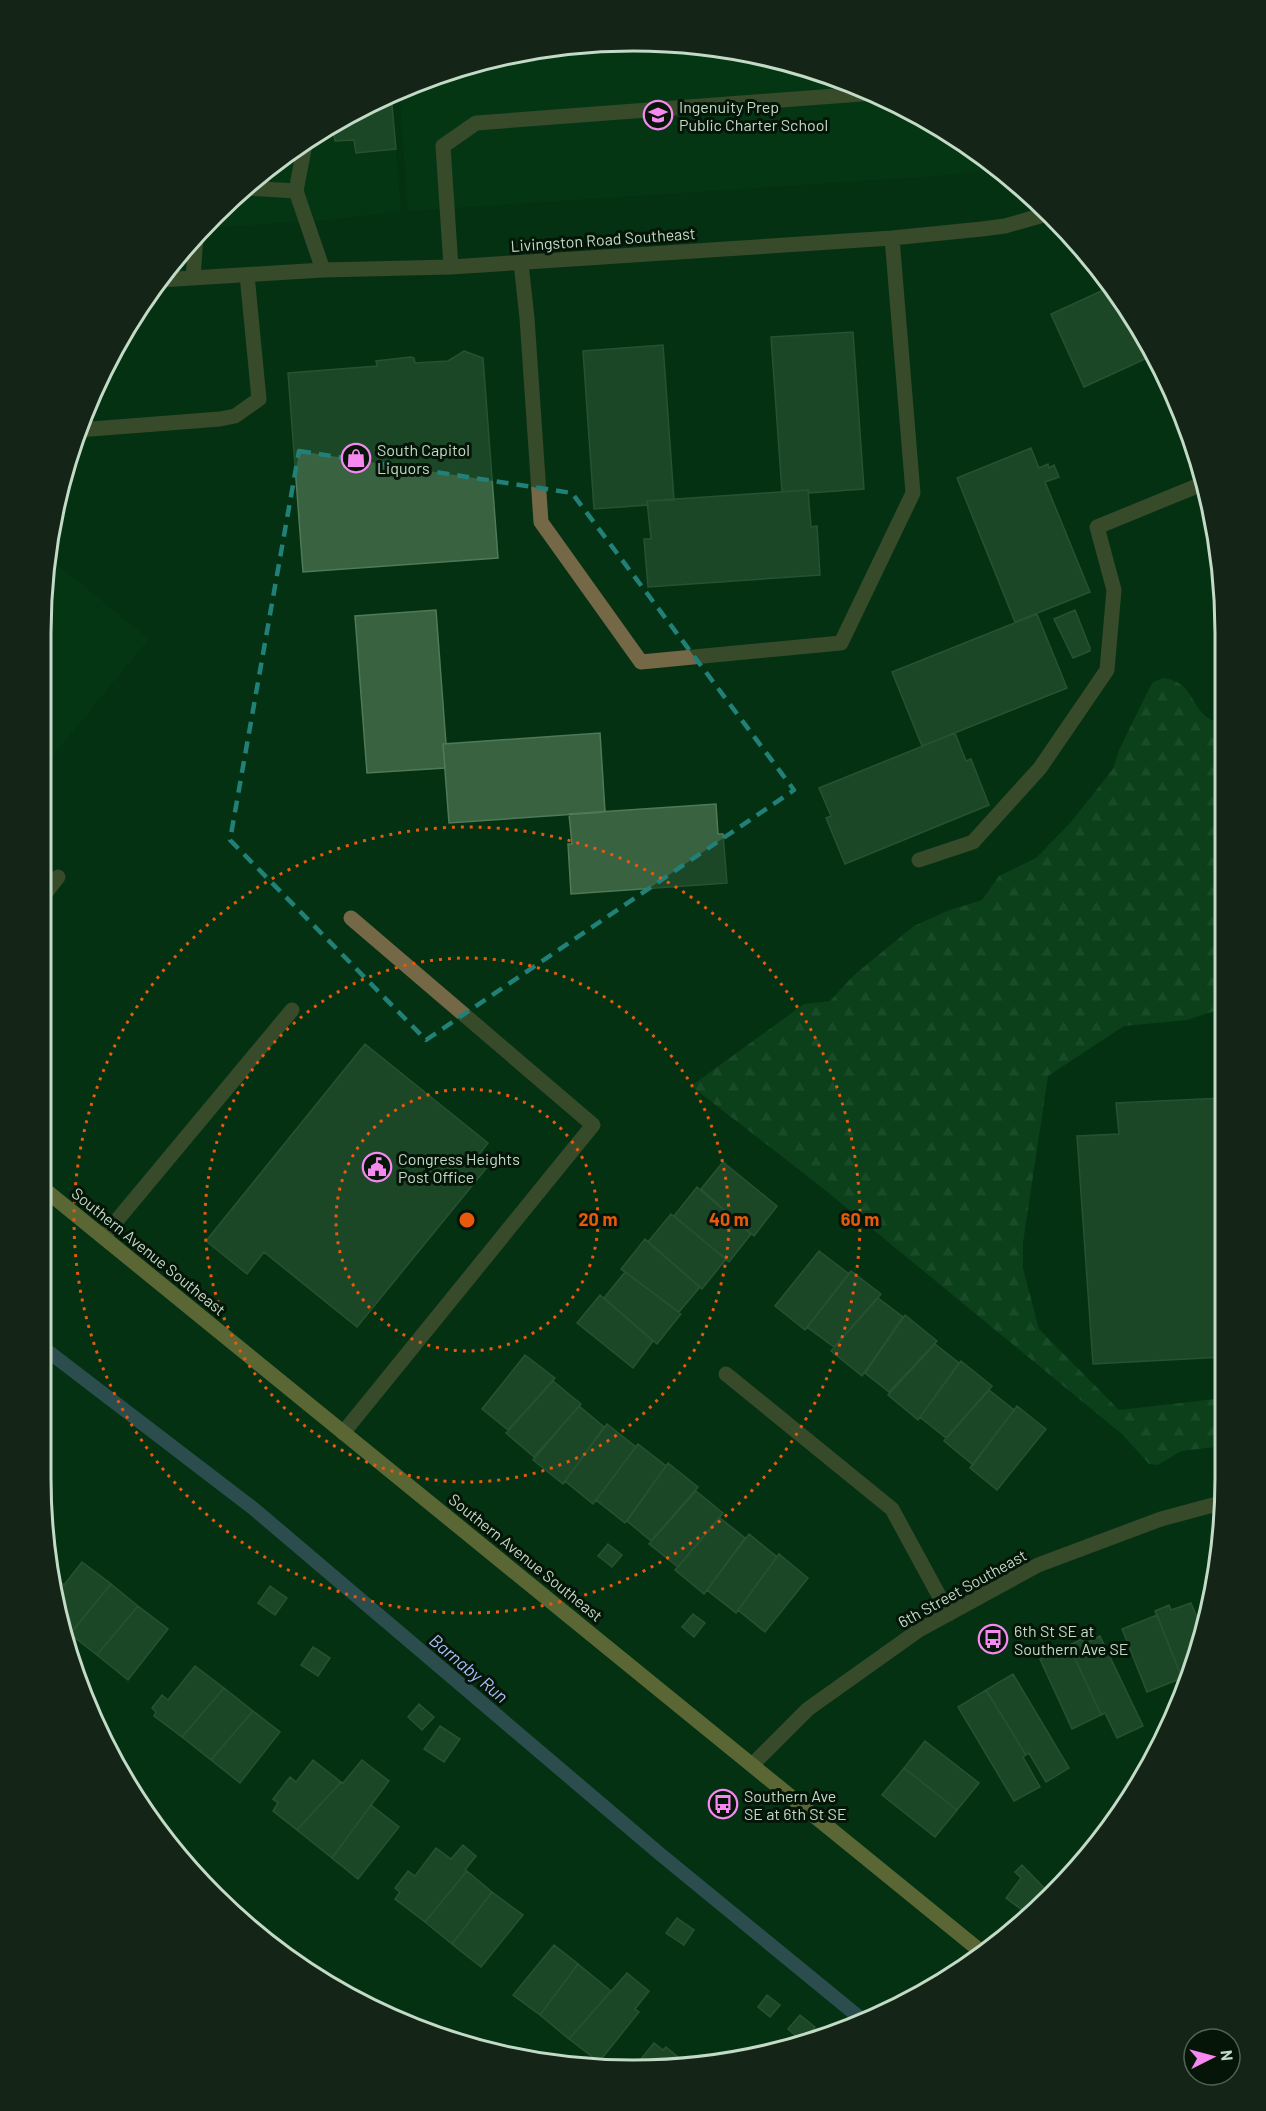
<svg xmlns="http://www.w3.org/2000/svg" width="1266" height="2111" font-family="Barlow,sans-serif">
<defs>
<pattern id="forest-firs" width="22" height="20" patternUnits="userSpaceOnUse" patternTransform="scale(1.5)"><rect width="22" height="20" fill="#155227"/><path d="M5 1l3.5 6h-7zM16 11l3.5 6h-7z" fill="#356a45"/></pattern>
</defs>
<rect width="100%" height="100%" fill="#043112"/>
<path fill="#053c18" d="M 633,41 L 749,52 L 860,86 L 962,141 L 995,169 L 936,176 L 408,211 L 399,89 L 407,85 L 518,52 Z
M 391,94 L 401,211 L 330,220 L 202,228 L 214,214 L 304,140 Z
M 49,558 L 149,639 L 42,769 L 42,594 Z"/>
<path fill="url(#forest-firs)" d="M 1163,678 C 1199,682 1188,718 1224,724 L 1224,1008 L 1187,1020 L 1124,1026 L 1048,1076 L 1023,1243 L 1023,1268 L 1039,1329 L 1119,1410 L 1224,1398 L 1224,1446 L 1181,1451 L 1158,1465 L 1149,1464 L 1123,1435 L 820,1186 L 691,1086 L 804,1004 L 830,1001 L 854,975 L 914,926 L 947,911 L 982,900 L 999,876 L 1036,858 L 1071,822 L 1113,769 L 1119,750 L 1148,691 L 1153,682 Z"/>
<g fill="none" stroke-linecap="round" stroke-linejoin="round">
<path stroke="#5b6f98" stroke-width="14" d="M 45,1349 L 254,1509 L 660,1854 L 865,2022"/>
</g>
<path fill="#386240" stroke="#507a57" stroke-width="1.5" d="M 391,94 L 396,149 L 356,153 L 354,140 L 335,141 L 334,135 L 327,136 L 326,128 Z
M 1110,287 L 1146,337 L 1154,355 L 1084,387 L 1051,314 Z
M 853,332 L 864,489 L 809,493 L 808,490 L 782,492 L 771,337 Z
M 663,345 L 674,500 L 647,501 L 648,505 L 594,509 L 583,351 Z
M 464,351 L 483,358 L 498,558 L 303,572 L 288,373 L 377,366 L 376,361 L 411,357 L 414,358 L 415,363 L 448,361 Z
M 1031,448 L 1039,468 L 1048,464 L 1049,468 L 1054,465 L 1059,477 L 1045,482 L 1090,592 L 1015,622 L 957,478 Z
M 808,490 L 811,527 L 817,526 L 820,575 L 648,587 L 644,539 L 651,539 L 647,501 Z
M 436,610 L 446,744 L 443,744 L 445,768 L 367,773 L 355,616 Z
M 1075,610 L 1090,648 L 1090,651 L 1073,658 L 1054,619 Z
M 1037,614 L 1067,688 L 922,746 L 892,672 Z
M 600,733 L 605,812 L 449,823 L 443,744 Z
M 955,733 L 966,761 L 971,759 L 989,805 L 845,864 L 826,818 L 831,816 L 819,788 Z
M 716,804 L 718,834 L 723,834 L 727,883 L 571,894 L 568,844 L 572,844 L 569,814 Z
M 365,1044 L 488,1143 L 477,1157 L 488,1166 L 357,1327 L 264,1252 L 247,1274 L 206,1241 Z
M 1224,1098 L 1224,1357 L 1093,1364 L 1077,1136 L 1119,1134 L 1116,1103 Z
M 723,1162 L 777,1206 L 754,1236 L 701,1189 Z
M 697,1187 L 751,1234 L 729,1262 L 674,1216 Z
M 671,1214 L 726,1259 L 702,1289 L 648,1242 Z
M 645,1239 L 700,1287 L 679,1312 L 621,1269 Z
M 819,1251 L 849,1274 L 805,1330 L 775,1306 Z
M 851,1271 L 881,1294 L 834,1347 L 807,1327 Z
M 625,1272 L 681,1314 L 657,1344 L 604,1298 Z
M 600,1295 L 653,1341 L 633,1368 L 577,1323 Z
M 878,1298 L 903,1317 L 862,1376 L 831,1351 Z
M 905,1315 L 937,1341 L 889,1392 L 865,1373 Z
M 935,1344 L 959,1363 L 918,1420 L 888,1395 Z
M 525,1355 L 555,1378 L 508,1430 L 482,1409 Z
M 961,1361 L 992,1386 L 946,1438 L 920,1417 Z
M 553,1381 L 581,1404 L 534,1457 L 506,1433 Z
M 989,1390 L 1014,1410 L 973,1465 L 944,1441 Z
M 579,1406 L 604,1427 L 563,1484 L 533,1460 Z
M 1017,1406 L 1046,1429 L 997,1490 L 970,1468 Z
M 607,1424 L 636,1447 L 593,1504 L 565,1481 Z
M 638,1444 L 666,1466 L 625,1523 L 596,1500 Z
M 668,1463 L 698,1487 L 651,1541 L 627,1521 Z
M 696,1491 L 723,1513 L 678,1567 L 649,1544 Z
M 720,1518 L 745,1538 L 704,1594 L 675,1570 Z
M 749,1534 L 777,1557 L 736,1613 L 707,1590 Z
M 608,1544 L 622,1555 L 612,1567 L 598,1556 Z
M 779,1554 L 808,1578 L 765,1632 L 738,1610 Z
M 82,1562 L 111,1584 L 70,1634 L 62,1628 L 52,1584 L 57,1579 L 64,1585 Z
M 111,1584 L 138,1606 L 97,1655 L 70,1634 Z
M 270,1586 L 287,1598 L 275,1615 L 258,1603 Z
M 1191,1603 L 1202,1630 L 1194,1669 L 1191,1675 L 1182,1678 L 1155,1611 L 1169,1605 L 1171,1610 Z
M 138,1606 L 168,1629 L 128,1680 L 97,1655 Z
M 693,1614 L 705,1623 L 694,1637 L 682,1627 Z
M 1157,1615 L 1182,1678 L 1147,1692 L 1122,1629 Z
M 1100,1636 L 1143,1726 L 1117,1738 L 1105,1713 L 1101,1715 L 1069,1645 L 1082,1639 L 1084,1644 Z
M 1069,1645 L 1101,1715 L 1072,1729 L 1040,1659 Z
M 313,1647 L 330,1658 L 318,1676 L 301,1665 Z
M 195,1666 L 224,1688 L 182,1737 L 154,1716 L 156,1712 L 152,1708 L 162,1695 L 168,1700 Z
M 1013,1674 L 1069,1768 L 1046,1782 L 1029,1753 L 1026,1755 L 986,1690 Z
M 224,1688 L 253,1711 L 211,1760 L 182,1737 Z
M 986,1690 L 1026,1755 L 1023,1757 L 1040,1787 L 1014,1801 L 958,1707 Z
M 419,1704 L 434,1717 L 422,1730 L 408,1717 Z
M 253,1711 L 280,1732 L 240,1783 L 211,1760 Z
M 440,1726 L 460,1739 L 444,1762 L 424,1749 Z
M 925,1741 L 979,1783 L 957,1810 L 904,1768 Z
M 313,1760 L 341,1782 L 297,1830 L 273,1811 L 278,1803 L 273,1799 L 290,1777 L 296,1782 Z
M 362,1760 L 389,1781 L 332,1858 L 297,1830 L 341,1782 L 343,1783 Z
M 904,1768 L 957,1810 L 935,1837 L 882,1795 Z
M 371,1805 L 399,1827 L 358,1879 L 332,1858 Z
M 463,1845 L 476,1856 L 465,1870 L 467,1871 L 425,1922 L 395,1899 L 400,1892 L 395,1888 L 408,1871 L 415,1876 L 436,1848 L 451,1859 Z
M 1022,1865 L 1052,1896 L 1030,1916 L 1006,1898 L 1021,1878 L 1015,1872 Z
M 467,1871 L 492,1892 L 452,1944 L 425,1922 Z
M 492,1892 L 523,1915 L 481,1967 L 452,1944 Z
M 677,1918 L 694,1930 L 684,1945 L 666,1933 Z
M 554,1945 L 578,1964 L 540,2015 L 513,1995 Z
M 578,1964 L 611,1991 L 569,2039 L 540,2015 Z
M 627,1973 L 649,1991 L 635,2009 L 639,2012 L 599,2062 L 569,2039 Z
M 767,1995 L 780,2005 L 770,2017 L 758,2007 Z
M 800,2015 L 815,2027 L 803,2042 L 788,2029 Z
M 816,2031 L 827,2038 L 810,2042 Z
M 654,2043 L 663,2050 L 666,2047 L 690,2067 L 632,2070 Z"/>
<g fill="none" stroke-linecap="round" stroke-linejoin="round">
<path stroke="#756846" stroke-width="15" d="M 306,139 L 296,191 L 323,270
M 246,188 L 296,191
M 521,263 L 527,318 L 541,522 L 641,662 L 841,643 L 913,493 L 892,238
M 451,267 L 443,146 L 476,123 L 875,93
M 193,278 L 196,236
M 160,280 L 323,270 L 451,267 L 892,238 L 982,229 L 1005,226 L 1047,214
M 78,430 L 220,419 L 235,416 L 259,399 L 247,275
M 919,860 L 973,842 L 1040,768 L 1107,670 L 1114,590 L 1097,527 L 1202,484
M 43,896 L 58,877
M 103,1237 L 292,1010
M 726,1374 L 892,1509 L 949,1614
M 343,1433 L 593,1125 L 351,918
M 752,1765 L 808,1709 L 919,1630 L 1038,1565 L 1161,1519 L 1224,1502"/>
<path stroke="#c3a85f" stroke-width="15" d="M 44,1189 L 984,1954"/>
</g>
<path d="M0 0H1266V2111H0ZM 299,451 L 572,493 L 794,790 L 426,1040 L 230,840 Z" fill="#043112" fill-opacity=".55" fill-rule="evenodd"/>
<path fill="none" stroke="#218077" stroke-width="4.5" stroke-dasharray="12 8" stroke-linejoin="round" d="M 299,451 L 572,493 L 794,790 L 426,1040 L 230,840 Z"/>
<g fill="none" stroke="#e8590c" stroke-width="3" stroke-dasharray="3 6">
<circle cx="467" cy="1220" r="131"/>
<circle cx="467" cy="1220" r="262"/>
<circle cx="467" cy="1220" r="393"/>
</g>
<defs>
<g id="school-ring" transform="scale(1.5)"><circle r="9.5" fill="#051508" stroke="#f589ef" stroke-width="1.5"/><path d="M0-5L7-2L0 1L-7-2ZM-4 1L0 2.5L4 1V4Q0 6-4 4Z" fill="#f589ef"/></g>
<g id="shop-ring" transform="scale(1.5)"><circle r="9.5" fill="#051508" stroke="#f589ef" stroke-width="1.5"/><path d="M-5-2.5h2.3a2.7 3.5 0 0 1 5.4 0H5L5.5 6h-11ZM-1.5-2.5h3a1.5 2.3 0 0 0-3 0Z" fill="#f589ef"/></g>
<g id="civic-ring" transform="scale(1.5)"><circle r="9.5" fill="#051508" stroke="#f589ef" stroke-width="1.5"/><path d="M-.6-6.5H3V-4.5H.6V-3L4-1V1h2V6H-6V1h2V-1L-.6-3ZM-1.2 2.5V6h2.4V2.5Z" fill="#f589ef"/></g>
<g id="bus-ring" transform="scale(1.5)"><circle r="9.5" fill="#051508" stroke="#f589ef" stroke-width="1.5"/><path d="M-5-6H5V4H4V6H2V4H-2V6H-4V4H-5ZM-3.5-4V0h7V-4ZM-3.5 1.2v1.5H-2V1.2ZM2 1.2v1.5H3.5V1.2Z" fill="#f589ef"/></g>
</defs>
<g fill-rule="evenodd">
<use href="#school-ring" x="658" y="115"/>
<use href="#shop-ring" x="356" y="458"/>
<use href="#civic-ring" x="377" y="1167"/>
<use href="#bus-ring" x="993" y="1639"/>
<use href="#bus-ring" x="723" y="1804"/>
</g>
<g text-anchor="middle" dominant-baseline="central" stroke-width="6" stroke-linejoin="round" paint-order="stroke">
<g font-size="16" fill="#c3dac6" stroke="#051508" text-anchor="start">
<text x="679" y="106">Ingenuity Prep<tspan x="679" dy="18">Public Charter School</tspan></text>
<text x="377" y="449">South Capitol<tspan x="377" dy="18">Liquors</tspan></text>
<text x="398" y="1158">Congress Heights<tspan x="398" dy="18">Post Office</tspan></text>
<text x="1014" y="1630">6th St SE at<tspan x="1014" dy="18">Southern Ave SE</tspan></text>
<text x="744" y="1795">Southern Ave<tspan x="744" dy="18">SE at 6th St SE</tspan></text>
</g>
<g font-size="16" fill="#c3dac6" stroke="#051508">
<text transform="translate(603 239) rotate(-4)">Livingston Road Southeast</text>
<text transform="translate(149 1251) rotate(39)">Southern Avenue Southeast</text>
<text transform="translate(526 1557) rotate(39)">Southern Avenue Southeast</text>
<text transform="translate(962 1588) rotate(-29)">6th Street Southeast</text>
</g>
<g font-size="18" font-style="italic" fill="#aabffa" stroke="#051508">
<text transform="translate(469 1668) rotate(40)">Barnaby Run</text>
</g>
</g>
<path d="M0 0H1266V2111H0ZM633 51H633A582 582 0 0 1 1215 633V1478A582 582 0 0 1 633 2060H633A582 582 0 0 1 51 1478V633A582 582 0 0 1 633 51Z" fill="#142517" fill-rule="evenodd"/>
<path fill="none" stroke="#c3dac6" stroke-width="3" d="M633 51H633A582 582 0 0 1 1215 633V1478A582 582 0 0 1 633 2060H633A582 582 0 0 1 51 1478V633A582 582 0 0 1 633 51Z"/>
<circle cx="467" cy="1220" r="9" fill="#e8590c" stroke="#051508" stroke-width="3"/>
<g font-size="18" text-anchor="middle" font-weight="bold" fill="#e8590c" stroke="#051508" stroke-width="6" stroke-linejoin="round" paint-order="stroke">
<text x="598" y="1226">20 m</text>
<text x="729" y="1226">40 m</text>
<text x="860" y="1226">60 m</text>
</g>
<g transform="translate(1212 2057) rotate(84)"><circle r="28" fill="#051508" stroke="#516454" stroke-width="1.5"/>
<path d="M0-4.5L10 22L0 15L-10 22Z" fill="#f589ef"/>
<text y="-9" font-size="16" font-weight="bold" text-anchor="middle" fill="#c3dac6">N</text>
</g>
</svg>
